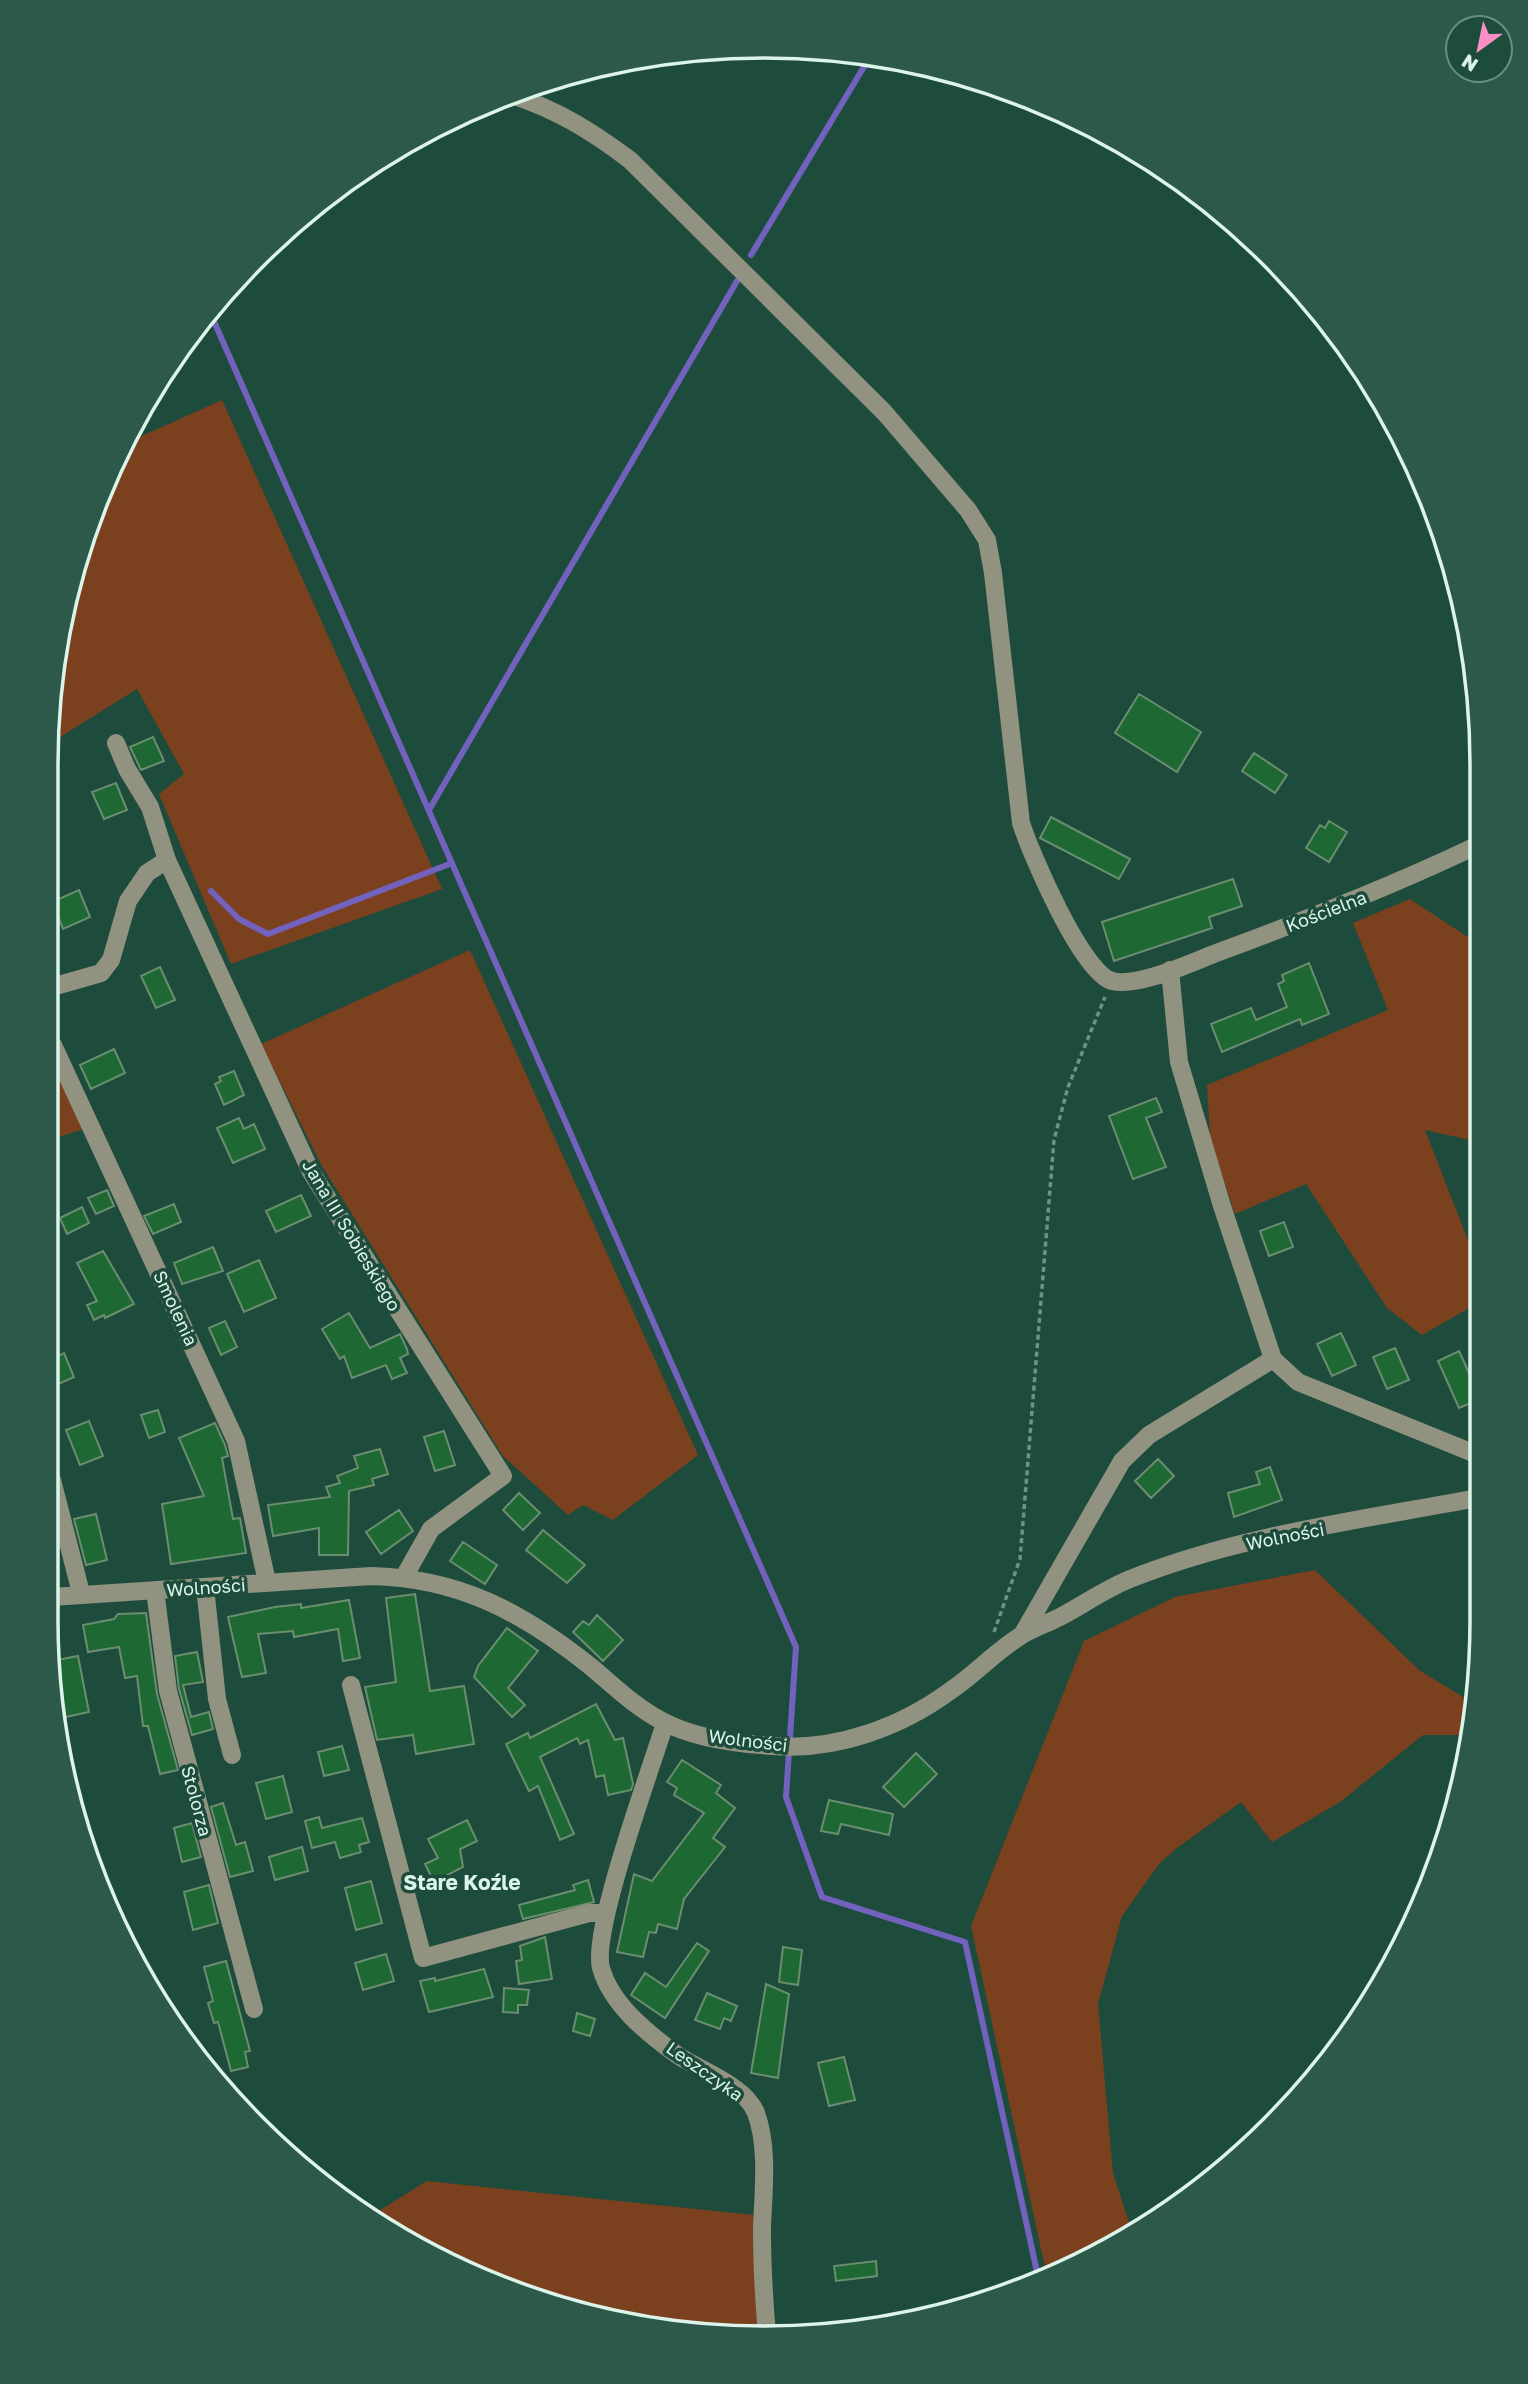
<svg xmlns="http://www.w3.org/2000/svg" width="1528" height="2384" font-family="'Golos Text',sans-serif">
<rect width="100%" height="100%" fill="#1d4b3c"/>
<path fill="#7b411e" d="M 222,400 L 442,889 L 231,964 L 159,794 L 184,774 L 137,689 L 52,742 L 52,670 L 100,489 L 122,445 Z
M 1410,899 L 1480,945 L 1479,1142 L 1425,1130 L 1478,1266 L 1478,1303 L 1422,1335 L 1387,1308 L 1306,1184 L 1235,1214 L 1210,1138 L 1207,1085 L 1388,1010 L 1353,923 Z
M 470,950 L 698,1455 L 613,1520 L 583,1505 L 568,1515 L 503,1456 L 322,1166 L 261,1044 Z
M 52,1056 L 84,1129 L 52,1139 Z
M 1315,1570 L 1419,1670 L 1476,1705 L 1471,1735 L 1423,1735 L 1340,1802 L 1272,1842 L 1241,1802 L 1177,1848 L 1159,1864 L 1122,1916 L 1098,2004 L 1113,2173 L 1133,2235 L 1081,2265 L 1047,2277 L 971,1926 L 1084,1641 L 1175,1597 Z
M 427,2181 L 754,2215 L 761,2336 L 717,2337 L 533,2300 L 446,2264 L 369,2217 Z"/>
<g fill="none" stroke-linecap="round" stroke-linejoin="round">
<path stroke="#7262be" stroke-width="6" d="M 751,255 L 871,55
M 209,310 L 796,1647 L 786,1797 L 822,1897 L 965,1942 L 1039,2281
M 429,810 L 737,281
M 211,891 L 239,919 L 268,934 L 452,863"/>
</g>
<path fill="#1e6833" stroke="#6b8d70" stroke-width="2" d="M 1139,694 L 1201,732 L 1177,772 L 1115,733 Z
M 153,737 L 164,761 L 141,770 L 130,747 Z
M 1254,753 L 1287,775 L 1275,793 L 1242,771 Z
M 116,783 L 127,810 L 104,819 L 92,792 Z
M 1051,817 L 1130,859 L 1119,879 L 1040,838 Z
M 1329,821 L 1347,832 L 1329,862 L 1306,848 L 1320,825 L 1325,828 Z
M 1233,879 L 1242,906 L 1209,917 L 1212,928 L 1114,961 L 1102,922 Z
M 79,890 L 90,917 L 63,929 L 52,902 Z
M 1309,963 L 1329,1014 L 1302,1025 L 1300,1019 L 1222,1052 L 1211,1024 L 1251,1008 L 1256,1020 L 1287,1007 L 1278,984 L 1284,981 L 1282,975 Z
M 160,967 L 175,1000 L 156,1008 L 141,976 Z
M 114,1049 L 125,1073 L 91,1089 L 80,1065 Z
M 234,1071 L 244,1095 L 224,1105 L 215,1084 L 221,1081 L 219,1077 Z
M 1156,1098 L 1162,1112 L 1146,1118 L 1166,1167 L 1133,1179 L 1109,1116 Z
M 239,1118 L 244,1129 L 254,1124 L 265,1149 L 233,1163 L 217,1128 Z
M 107,1190 L 114,1206 L 96,1214 L 88,1198 Z
M 301,1195 L 311,1216 L 276,1232 L 266,1211 Z
M 174,1204 L 181,1222 L 153,1234 L 144,1216 Z
M 82,1207 L 89,1223 L 67,1234 L 60,1218 Z
M 1284,1222 L 1293,1247 L 1269,1256 L 1260,1231 Z
M 213,1247 L 223,1271 L 182,1284 L 174,1263 Z
M 103,1251 L 134,1304 L 105,1318 L 104,1315 L 94,1320 L 87,1305 L 97,1301 L 77,1263 Z
M 259,1260 L 276,1298 L 244,1312 L 227,1274 Z
M 349,1313 L 370,1348 L 400,1334 L 407,1349 L 408,1354 L 400,1358 L 407,1373 L 392,1379 L 386,1365 L 352,1378 L 344,1356 L 340,1359 L 322,1329 Z
M 225,1321 L 237,1347 L 221,1355 L 209,1328 Z
M 1341,1333 L 1356,1365 L 1332,1376 L 1317,1344 Z
M 1395,1348 L 1409,1380 L 1387,1389 L 1373,1357 Z
M 1459,1351 L 1478,1393 L 1478,1400 L 1459,1408 L 1438,1361 Z
M 64,1353 L 74,1377 L 52,1387 L 52,1359 Z
M 158,1410 L 165,1432 L 149,1438 L 141,1415 Z
M 89,1421 L 103,1456 L 80,1465 L 66,1430 Z
M 215,1423 L 225,1445 L 228,1456 L 222,1458 L 233,1519 L 240,1518 L 246,1553 L 171,1564 L 162,1504 L 204,1496 L 179,1438 Z
M 444,1431 L 455,1465 L 435,1471 L 424,1437 Z
M 380,1449 L 388,1474 L 372,1479 L 374,1485 L 349,1491 L 348,1555 L 319,1555 L 319,1528 L 273,1536 L 268,1505 L 330,1497 L 326,1487 L 340,1483 L 337,1476 L 358,1468 L 354,1456 Z
M 1158,1459 L 1174,1476 L 1151,1498 L 1135,1481 Z
M 1270,1467 L 1282,1500 L 1234,1517 L 1228,1493 L 1260,1484 L 1256,1472 Z
M 519,1493 L 540,1513 L 523,1530 L 503,1510 Z
M 399,1510 L 413,1531 L 381,1554 L 366,1532 Z
M 96,1514 L 107,1560 L 86,1565 L 74,1519 Z
M 543,1530 L 585,1565 L 567,1583 L 526,1550 Z
M 463,1542 L 497,1565 L 485,1584 L 450,1561 Z
M 415,1594 L 430,1691 L 464,1686 L 474,1744 L 416,1754 L 413,1735 L 377,1740 L 365,1687 L 396,1682 L 386,1598 Z
M 349,1600 L 360,1658 L 343,1661 L 338,1629 L 294,1637 L 293,1631 L 258,1634 L 266,1673 L 242,1677 L 228,1617 L 275,1607 L 301,1604 L 301,1608 Z
M 146,1613 L 157,1694 L 178,1770 L 160,1774 L 148,1726 L 143,1726 L 137,1676 L 125,1678 L 119,1647 L 88,1652 L 83,1625 L 114,1619 L 118,1614 Z
M 597,1615 L 623,1640 L 603,1661 L 573,1632 L 583,1621 L 589,1625 Z
M 507,1628 L 538,1651 L 508,1688 L 525,1705 L 512,1717 L 474,1677 L 478,1666 Z
M 197,1652 L 203,1682 L 183,1685 L 191,1717 L 209,1712 L 213,1729 L 192,1735 L 179,1689 L 175,1656 Z
M 78,1656 L 89,1712 L 56,1719 L 53,1701 L 59,1700 L 54,1673 L 59,1672 L 57,1660 Z
M 596,1704 L 615,1740 L 623,1738 L 633,1784 L 631,1790 L 608,1795 L 604,1775 L 596,1777 L 588,1740 L 580,1744 L 577,1738 L 540,1757 L 574,1834 L 560,1840 L 538,1786 L 529,1791 L 506,1744 L 528,1733 L 530,1738 Z
M 342,1746 L 349,1770 L 324,1776 L 318,1752 Z
M 916,1753 L 937,1774 L 904,1807 L 883,1787 Z
M 682,1760 L 721,1785 L 716,1793 L 735,1808 L 713,1838 L 725,1847 L 684,1899 L 677,1929 L 658,1924 L 656,1933 L 649,1932 L 643,1957 L 617,1952 L 634,1874 L 652,1881 L 704,1813 L 674,1795 L 677,1788 L 667,1782 Z
M 283,1776 L 292,1812 L 266,1819 L 256,1783 Z
M 829,1800 L 893,1814 L 889,1835 L 841,1824 L 838,1834 L 821,1831 Z
M 223,1803 L 236,1845 L 245,1842 L 253,1871 L 230,1877 L 211,1807 Z
M 319,1817 L 322,1828 L 362,1818 L 369,1842 L 359,1845 L 361,1852 L 340,1858 L 335,1842 L 312,1848 L 305,1821 Z
M 467,1820 L 477,1841 L 460,1849 L 463,1867 L 434,1882 L 425,1864 L 438,1858 L 428,1839 Z
M 192,1823 L 201,1857 L 182,1862 L 174,1828 Z
M 302,1847 L 308,1871 L 275,1880 L 269,1857 Z
M 588,1880 L 594,1902 L 523,1919 L 519,1905 L 575,1890 L 573,1885 Z
M 371,1881 L 382,1923 L 356,1930 L 345,1888 Z
M 209,1885 L 218,1923 L 193,1930 L 184,1892 Z
M 545,1937 L 552,1979 L 519,1984 L 516,1961 L 522,1960 L 520,1946 Z
M 697,1943 L 709,1951 L 665,2018 L 631,1995 L 645,1973 L 666,1987 Z
M 783,1947 L 802,1950 L 798,1985 L 779,1982 Z
M 386,1954 L 394,1981 L 363,1990 L 355,1963 Z
M 226,1961 L 250,2051 L 245,2052 L 248,2067 L 231,2071 L 218,2022 L 214,2023 L 208,2003 L 213,2001 L 204,1967 Z
M 484,1969 L 493,1997 L 429,2012 L 420,1981 L 435,1978 L 435,1981 Z
M 766,1984 L 789,1994 L 778,2078 L 751,2073 Z
M 504,1988 L 529,1990 L 527,2005 L 518,2005 L 518,2013 L 503,2012 Z
M 707,1993 L 737,2006 L 731,2021 L 724,2018 L 720,2029 L 695,2020 Z
M 577,2013 L 595,2019 L 590,2036 L 573,2031 Z
M 844,2057 L 855,2100 L 829,2106 L 818,2063 Z
M 876,2261 L 877,2276 L 836,2281 L 834,2266 Z"/>
<g fill="none" stroke-linecap="round" stroke-linejoin="round">
<path stroke="#6e9386" stroke-width="3.5" stroke-dasharray="5 3.5" stroke-linecap="butt" d="M 994,1632 L 1020,1559 L 1054,1140 L 1068,1087 L 1105,997"/>
<path stroke="#919280" stroke-width="18" d="M 512,95 C 559,111 590,130 630,160 L 884,412 L 968,510 L 987,540 L 993,573 L 1021,823 C 1031,854 1082,973 1112,981 C 1139,988 1194,961 1219,952 C 1308,919 1395,885 1480,844
M 116,743 L 127,769 L 150,807 L 167,860 L 311,1172 L 503,1476 L 431,1529 L 404,1577
M 1170,970 L 1179,1062 L 1222,1206 L 1273,1359 L 1298,1382 L 1478,1455
M 52,987 L 101,973 L 111,960 L 128,901 L 147,873 L 167,860
M 53,1045 L 236,1441 L 267,1582
M 52,1480 L 81,1593
M 205,1587 L 217,1699 L 232,1755
M 155,1590 L 168,1691 L 254,2009
M 52,1597 L 371,1576 C 459,1578 522,1612 590,1666 C 614,1686 634,1706 662,1721 C 693,1738 739,1744 774,1746 C 836,1751 901,1727 950,1691 C 975,1674 996,1651 1022,1635 C 1034,1628 1048,1623 1060,1617 C 1083,1605 1105,1589 1130,1579 C 1240,1535 1361,1520 1477,1498
M 1022,1635 L 1122,1461 L 1149,1435 L 1273,1359
M 351,1685 L 423,1958 L 589,1913 L 606,1913
M 665,1723 C 651,1769 591,1931 601,1968 C 611,2004 647,2033 676,2054 C 700,2071 745,2085 756,2113 C 769,2148 763,2194 762,2229 C 762,2265 764,2300 767,2335"/>
</g>
<g text-anchor="middle" dominant-baseline="central" stroke-width="7" stroke-linejoin="round" paint-order="stroke">
<g font-size="18" fill="#dcf4ea" stroke="#1d4b3c">
<text transform="translate(1326 911) rotate(-21)">Kościelna</text>
<text transform="translate(352 1235) rotate(59)">Jana III Sobieskiego</text>
<text transform="translate(176 1308) rotate(65)">Smolenia</text>
<text transform="translate(1285 1536) rotate(-11)">Wolności</text>
<text transform="translate(206 1587) rotate(-4)">Wolności</text>
<text transform="translate(748 1740) rotate(7)">Wolności</text>
<text transform="translate(197 1801) rotate(75)">Stolorza</text>
<text transform="translate(705 2071) rotate(35)">Leszczyka</text>
</g>
<g font-size="21" font-weight="bold" fill="#dcf4ea" stroke="#1d4b3c">
<text x="462" y="1882">Stare Koźle</text>
</g>
</g>
<path d="M0 0H1528V2384H0ZM764 58H764A706 706 0 0 1 1470 764V1620A706 706 0 0 1 764 2326H764A706 706 0 0 1 58 1620V764A706 706 0 0 1 764 58Z" fill="#2c594a" fill-rule="evenodd"/>
<path fill="none" stroke="#dcf4ea" stroke-width="3.5" d="M764 58H764A706 706 0 0 1 1470 764V1620A706 706 0 0 1 764 2326H764A706 706 0 0 1 58 1620V764A706 706 0 0 1 764 58Z"/>
<g transform="translate(1479 49) rotate(213)"><circle r="33" fill="#1d4b3c" stroke="#698f82" stroke-width="2"/>
<path d="M0-5L12 26L0 18L-12 26Z" fill="#fa8fc6"/>
<text y="-10" font-size="19" font-weight="bold" text-anchor="middle" fill="#dcf4ea">N</text>
</g>
</svg>
